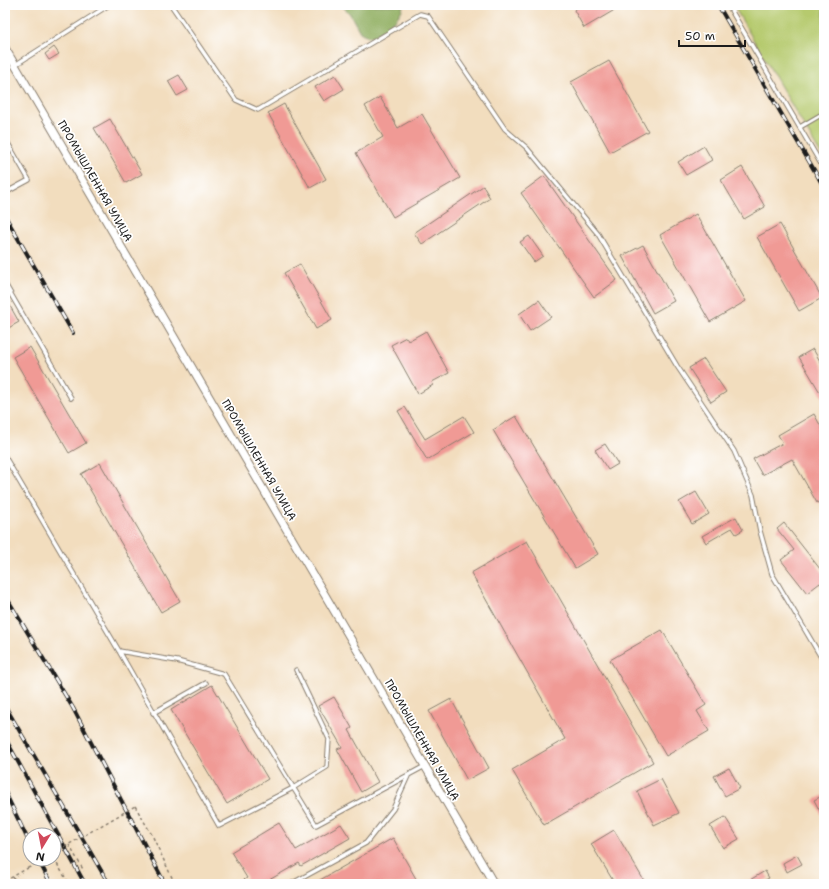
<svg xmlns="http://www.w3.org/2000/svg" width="829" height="889" font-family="'Shantell Sans',sans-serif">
<rect width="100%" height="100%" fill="#fff"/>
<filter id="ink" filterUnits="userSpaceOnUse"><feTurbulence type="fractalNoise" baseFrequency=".025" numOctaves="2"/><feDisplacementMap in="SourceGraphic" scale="8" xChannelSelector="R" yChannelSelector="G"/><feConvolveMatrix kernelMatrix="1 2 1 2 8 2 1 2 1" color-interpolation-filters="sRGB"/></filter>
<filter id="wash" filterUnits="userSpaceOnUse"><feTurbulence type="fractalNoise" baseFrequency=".012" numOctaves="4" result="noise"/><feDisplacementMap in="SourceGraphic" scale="16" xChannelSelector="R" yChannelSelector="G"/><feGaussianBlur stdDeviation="0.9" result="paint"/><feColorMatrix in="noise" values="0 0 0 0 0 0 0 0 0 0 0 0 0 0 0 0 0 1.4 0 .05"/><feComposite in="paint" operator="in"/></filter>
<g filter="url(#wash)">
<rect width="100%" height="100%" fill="#f2ddbe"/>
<path fill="#b6ca6e" stroke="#697345" d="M 733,5 L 824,5 L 824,160 Z"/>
<path fill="#90ae61" stroke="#56653e" d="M 341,5 L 403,5 C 402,18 381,34 369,37 L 360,32 L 350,14 Z"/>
<g id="blocks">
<path fill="#f09a95" d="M 582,5 L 623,5 L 584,28 L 574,10 Z
M 54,47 L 59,54 L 49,60 L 45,54 Z
M 609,61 L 648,131 L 610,152 L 571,82 Z
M 179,75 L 188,90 L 177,96 L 168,81 Z
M 335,75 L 344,89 L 324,101 L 315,87 Z
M 380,97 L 398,128 L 422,114 L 460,178 L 393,217 L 356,153 L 383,137 L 365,106 Z
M 284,104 L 326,179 L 310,188 L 268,113 Z
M 110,119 L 142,174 L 126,183 L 94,128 Z
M 704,146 L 712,160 L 686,175 L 678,162 Z
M 742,167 L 765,207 L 744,219 L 721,180 Z
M 544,176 L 617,280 L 594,297 L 521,193 Z
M 483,186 L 490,198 L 422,244 L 414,233 Z
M 696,214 L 746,301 L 710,322 L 660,235 Z
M 780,224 L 822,298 L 799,311 L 757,237 Z
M 529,236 L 543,256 L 534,262 L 520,242 Z
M 643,245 L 674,301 L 653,313 L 622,256 Z
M 300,264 L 332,320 L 316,329 L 284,273 Z
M 5,297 L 19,322 L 5,330 Z
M 539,300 L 551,317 L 530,331 L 519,314 Z
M 426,331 L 449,373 L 432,382 L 433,385 L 418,394 L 391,345 L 406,337 L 408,341 Z
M 30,347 L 86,443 L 69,453 L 13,357 Z
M 813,349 L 824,368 L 824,399 L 799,357 Z
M 704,359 L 726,392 L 711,402 L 689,368 Z
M 405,407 L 425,439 L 464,416 L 474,432 L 427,460 L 398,411 Z
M 814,414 L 824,432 L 824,500 L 817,503 L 792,459 L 762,475 L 753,459 L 783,443 L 778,435 Z
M 516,416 L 598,554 L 575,568 L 493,430 Z
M 605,444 L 618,464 L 608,470 L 595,450 Z
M 100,463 L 180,601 L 161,612 L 81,474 Z
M 696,492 L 709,514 L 692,524 L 679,502 Z
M 736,517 L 743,530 L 736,534 L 732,528 L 706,543 L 702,536 Z
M 784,523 L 824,574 L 824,588 L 820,583 L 807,593 L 781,560 L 794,550 L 777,529 Z
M 527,541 L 653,762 L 544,825 L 512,770 L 565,739 L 471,573 Z
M 662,630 L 706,705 L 697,711 L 709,731 L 666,756 L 610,660 Z
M 212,685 L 268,779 L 227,804 L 171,710 Z
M 334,697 L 352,728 L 349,730 L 378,782 L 361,792 L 337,749 L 342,747 L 318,706 Z
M 451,699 L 489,768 L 467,780 L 429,711 Z
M 729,768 L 740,788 L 725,796 L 714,776 Z
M 661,779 L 679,813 L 654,825 L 637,791 Z
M 824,795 L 824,819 L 814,800 Z
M 725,817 L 739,839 L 723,848 L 710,826 Z
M 279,823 L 296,850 L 341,824 L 350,838 L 301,866 L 299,863 L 262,884 L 237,884 L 247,878 L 231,852 Z
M 614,830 L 646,884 L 615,884 L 591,844 Z
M 393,838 L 419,884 L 313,884 Z
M 797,855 L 802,864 L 787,872 L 783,863 Z
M 765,871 L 769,878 L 758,884 L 743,884 Z"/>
</g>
</g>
<g filter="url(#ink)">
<use href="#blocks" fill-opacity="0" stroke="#877c6d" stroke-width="1"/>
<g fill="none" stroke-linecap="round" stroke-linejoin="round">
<g stroke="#877c6d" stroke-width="5.5">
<path id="lane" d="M 171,5 L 236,100 L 258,110 L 420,14 L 428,16 L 505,129 L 527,148 L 598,234 L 677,366 L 734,451 L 753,495 L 760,531 L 772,574 L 824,662
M 728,5 L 824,169
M 15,65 L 109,5
M 800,127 L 824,113
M 5,138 L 29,180 L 5,193
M 5,284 L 71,398
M 5,457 L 119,651 L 219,826 L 293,788 L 327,767 L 329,739 L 296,670
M 119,651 L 177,661 L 224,674 L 316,825 L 425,766
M 153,713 L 206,683
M 291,884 L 366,843 L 393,809 L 408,776"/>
</g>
<g stroke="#877c6d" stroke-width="9">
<path id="street" d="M 5,48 L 494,884"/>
</g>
<path stroke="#877c6d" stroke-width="1.5" stroke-dasharray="3 3" stroke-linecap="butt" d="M 135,806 L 152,835 L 175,884
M 69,845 L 84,871
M 54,859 L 68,882
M 13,877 L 17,884
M 5,881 L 28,868
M 37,884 L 43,882 L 44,884"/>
<use href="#lane" stroke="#fff" stroke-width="3.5"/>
<use href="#street" stroke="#fff" stroke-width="7"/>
<g stroke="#1c1c1c" stroke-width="4">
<path id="rail" d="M 718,5 L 824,187
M 5,216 L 73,333
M 5,595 L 73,708 L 165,884
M 5,706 L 109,884
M 5,738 L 85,884
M 5,792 L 30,844
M 38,859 L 51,884"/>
</g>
<use href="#rail" stroke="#fff" stroke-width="2.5" stroke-dasharray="8" stroke-linecap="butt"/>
<path stroke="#877c6d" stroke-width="1.5" stroke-dasharray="3 3" stroke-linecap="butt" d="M 54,853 L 135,806
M 28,868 L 44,859"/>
</g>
</g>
<g text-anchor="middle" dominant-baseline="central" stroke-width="3.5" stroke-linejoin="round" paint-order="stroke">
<g font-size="11" fill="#1c1c1c" stroke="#fff">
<text transform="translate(95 181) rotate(60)">ПРОМЫШЛЕННАЯ УЛИЦА</text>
<text transform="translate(259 460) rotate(60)">ПРОМЫШЛЕННАЯ УЛИЦА</text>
<text transform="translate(422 740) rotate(60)">ПРОМЫШЛЕННАЯ УЛИЦА</text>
</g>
</g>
<rect width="829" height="889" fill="none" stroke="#fff" stroke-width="20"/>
<g transform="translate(42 847) rotate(190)"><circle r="19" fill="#ffffff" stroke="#a4a4a4"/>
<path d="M0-3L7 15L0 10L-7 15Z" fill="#d1495b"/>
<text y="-6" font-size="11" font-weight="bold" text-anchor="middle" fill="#1c1c1c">N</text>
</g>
<path d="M679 40v6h66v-6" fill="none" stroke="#1c1c1c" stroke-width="2"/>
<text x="685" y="40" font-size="12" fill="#1c1c1c" stroke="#ffffff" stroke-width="3" paint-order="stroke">50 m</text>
</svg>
